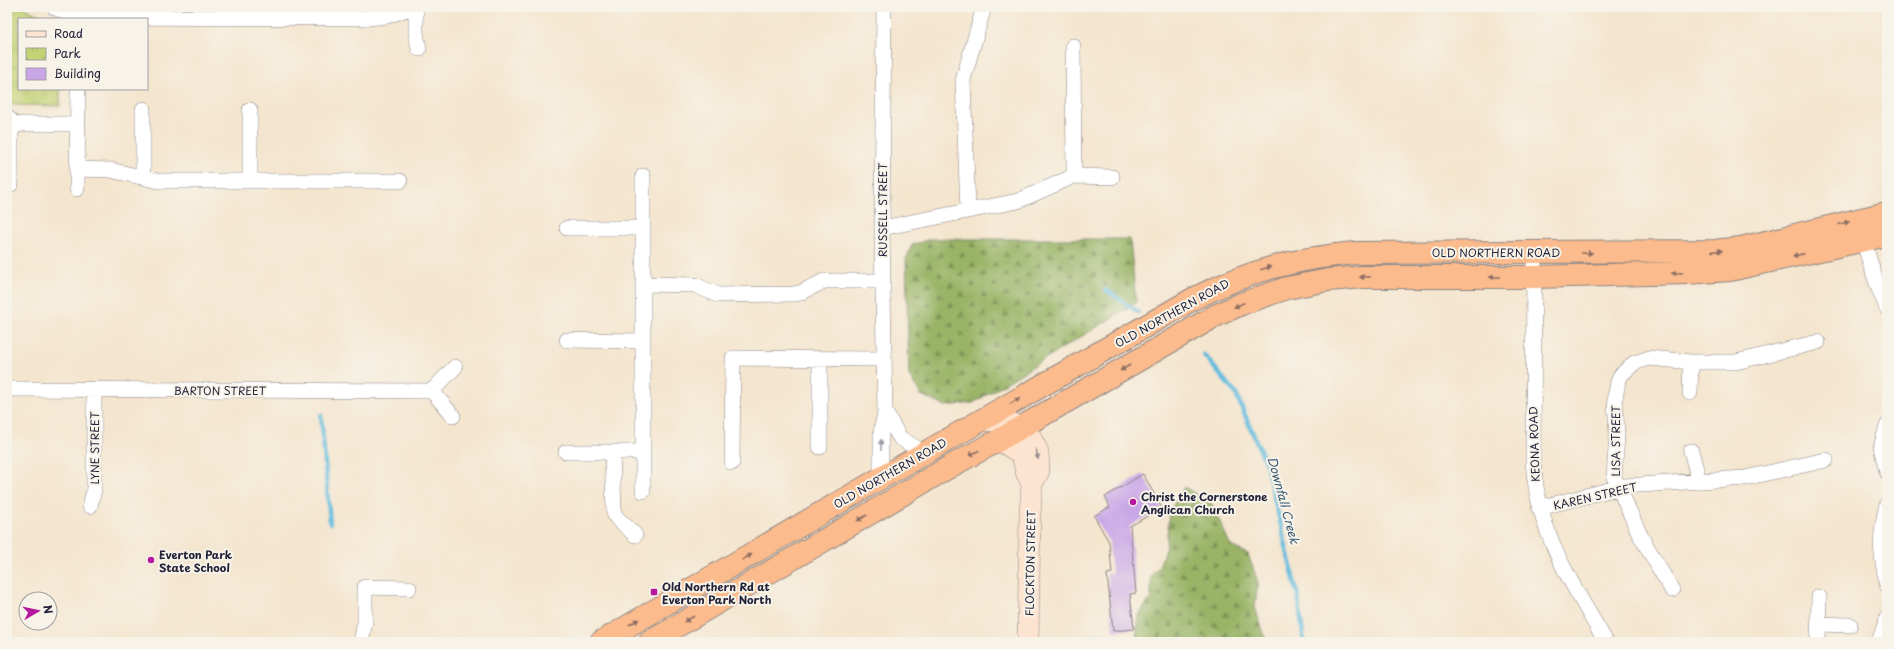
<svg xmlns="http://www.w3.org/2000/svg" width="1894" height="649" font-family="'Playpen Sans',sans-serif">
<defs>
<pattern id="forest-firs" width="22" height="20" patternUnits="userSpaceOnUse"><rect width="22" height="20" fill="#99b466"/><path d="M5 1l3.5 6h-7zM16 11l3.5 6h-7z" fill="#7c9255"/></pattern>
<pattern id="park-crowns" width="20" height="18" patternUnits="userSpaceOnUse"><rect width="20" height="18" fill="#c2d274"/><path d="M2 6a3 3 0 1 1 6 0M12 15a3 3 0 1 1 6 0" fill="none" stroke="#a6b465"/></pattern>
</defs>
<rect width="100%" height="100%" fill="#f7f3e8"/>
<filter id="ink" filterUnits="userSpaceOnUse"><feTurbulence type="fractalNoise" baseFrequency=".025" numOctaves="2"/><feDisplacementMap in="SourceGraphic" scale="8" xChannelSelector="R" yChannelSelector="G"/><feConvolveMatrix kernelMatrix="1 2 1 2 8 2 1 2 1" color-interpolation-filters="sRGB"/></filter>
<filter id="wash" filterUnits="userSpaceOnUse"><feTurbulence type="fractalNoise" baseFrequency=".012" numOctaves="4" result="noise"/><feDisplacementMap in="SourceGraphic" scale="16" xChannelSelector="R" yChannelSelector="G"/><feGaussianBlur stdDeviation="0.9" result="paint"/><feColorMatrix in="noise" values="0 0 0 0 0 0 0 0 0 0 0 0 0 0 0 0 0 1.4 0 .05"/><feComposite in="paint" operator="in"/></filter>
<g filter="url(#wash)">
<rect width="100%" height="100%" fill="#f4e5ce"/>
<path fill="url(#forest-firs)" stroke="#5e6b50" d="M 930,239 L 1130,239 L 1136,303 L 973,403 L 945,406 L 921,395 L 909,375 L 906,259 L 912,245 Z
M 1184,487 L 1211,503 L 1231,546 L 1248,554 L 1258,582 L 1255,608 L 1267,642 L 1129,642 L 1136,637 L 1139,615 L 1151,598 L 1151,576 L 1159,567 L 1166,546 L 1169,513 Z
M 1102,633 L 1122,642 L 1075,642 L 1085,637 Z"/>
<path fill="url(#park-crowns)" stroke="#727a58" d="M 7,7 L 23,7 L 46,19 L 19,19 L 19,89 L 60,89 L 60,106 L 7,105 Z"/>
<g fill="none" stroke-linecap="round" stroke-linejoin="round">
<path stroke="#5fbbdd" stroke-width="4.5" d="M 1106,290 L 1138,312
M 1204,355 L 1236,394 L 1266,464 L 1298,596 L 1304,642
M 321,415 L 330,523"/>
</g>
<g id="blocks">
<path fill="#c9a6e6" d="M 1143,474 L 1162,508 L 1130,526 L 1136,593 L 1130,594 L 1134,629 L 1113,631 L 1107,574 L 1112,573 L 1109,542 L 1094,516 L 1110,507 L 1105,497 Z"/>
</g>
</g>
<g filter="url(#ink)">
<use href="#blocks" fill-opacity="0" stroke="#8b8484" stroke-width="1"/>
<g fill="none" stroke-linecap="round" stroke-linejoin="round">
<g stroke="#8b8484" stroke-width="16">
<path id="street" d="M 54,7 L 78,17 L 368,18 L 387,16 L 414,7
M 416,7 L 416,33 L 419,49
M 1073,46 L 1074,176
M 250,110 L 250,181
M 7,117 L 16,126 L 22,124 L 78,124
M 78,169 L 110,170 L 159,181 L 400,181
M 143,178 L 143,109
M 11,184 L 11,130 L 16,126
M 77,189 L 78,89
M 968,211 L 963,80 L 984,7
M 567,228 L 643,228
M 882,228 L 1018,201 L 1074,176 L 1112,177
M 1863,240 L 1877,284 L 1887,308
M 1534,253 L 1533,461 C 1538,535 1570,580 1606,642
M 643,284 L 695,285 L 718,295 L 793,294 L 800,293 L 824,281 L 882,281
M 567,340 L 643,341
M 7,389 L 432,391
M 1690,393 L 1691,362
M 885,412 L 900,438 L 925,453
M 453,416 L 432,391 L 455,367
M 1887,426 L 1881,447 L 1887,472
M 820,447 L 820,359
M 1691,451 L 1699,480
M 566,452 L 643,452
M 612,452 L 614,512 L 615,516 L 635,535
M 732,463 L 733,358 L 883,359
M 881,478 L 881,433 L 885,412 L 882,228 L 884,7
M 643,491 L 643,176
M 1887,504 C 1879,539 1880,550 1887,585
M 90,506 L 94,490 L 94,389
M 1539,508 L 1625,486 L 1745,478 L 1826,460
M 1672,590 L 1640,535 L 1614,477 L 1617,435 L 1615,398 L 1618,382 L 1621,375 L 1634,363 L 1649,358 L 1691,362 L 1736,362 L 1818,342
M 1819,624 L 1850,625
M 361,642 L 365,622 L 365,587 L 409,588
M 1818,642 L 1819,597
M 1879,642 L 1887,618"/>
</g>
<g stroke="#8b8484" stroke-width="22">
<path id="secondary" d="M 981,420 L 1009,422 L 1021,428 L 1030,436 L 1038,452 L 1039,471 L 1032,484 L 1030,515 L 1028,642
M 999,440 L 1022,454 L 1026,472 L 1032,484"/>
</g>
<g stroke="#8b8484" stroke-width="24">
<path id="highway" d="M 601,642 L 881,478 L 1193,299 C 1246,272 1295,258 1355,253 L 1715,251 L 1741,248 L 1887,213
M 650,642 L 951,466 L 999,440 L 1215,316 L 1241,304 L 1287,288 L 1328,280 L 1364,277 L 1534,277 L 1687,273 L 1730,270 L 1887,235"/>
</g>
<use href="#street" stroke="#fff" stroke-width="15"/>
<use href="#secondary" stroke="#fde4d1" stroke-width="21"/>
<use href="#highway" stroke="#fbbb8c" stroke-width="22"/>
</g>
<defs><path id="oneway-solid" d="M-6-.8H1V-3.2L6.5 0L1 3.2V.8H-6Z"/></defs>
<g fill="#8e6e64">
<use href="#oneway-solid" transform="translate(1844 223) rotate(-14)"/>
<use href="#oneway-solid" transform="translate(1717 251) rotate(-5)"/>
<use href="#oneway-solid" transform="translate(1587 253)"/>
<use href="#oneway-solid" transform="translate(1798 255) rotate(167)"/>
<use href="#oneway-solid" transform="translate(1266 268) rotate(-16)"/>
<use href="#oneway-solid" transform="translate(1677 273) rotate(178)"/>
<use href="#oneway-solid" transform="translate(1365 277) rotate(178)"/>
<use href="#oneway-solid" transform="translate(1495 277) rotate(-180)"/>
<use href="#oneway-solid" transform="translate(1239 305) rotate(156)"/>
<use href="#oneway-solid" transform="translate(1125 368) rotate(150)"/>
<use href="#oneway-solid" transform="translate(1015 401) rotate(-30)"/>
<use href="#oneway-solid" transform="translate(974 453) rotate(152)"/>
<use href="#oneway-solid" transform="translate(862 518) rotate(150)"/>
<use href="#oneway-solid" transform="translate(747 557) rotate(-30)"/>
<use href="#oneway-solid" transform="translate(689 619) rotate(150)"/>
<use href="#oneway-solid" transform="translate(634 622) rotate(-30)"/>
</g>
<use fill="#9c9ca7" href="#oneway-solid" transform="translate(881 445) rotate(-91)"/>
<use fill="#9a8d8e" href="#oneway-solid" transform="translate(1037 454) rotate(79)"/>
</g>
<g fill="#b5179e" stroke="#f7f3e8" stroke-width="1.5">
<circle cx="1133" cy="502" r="4"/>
<circle cx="151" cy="560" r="4"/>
<rect x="650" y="588" width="8" height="8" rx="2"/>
</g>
<g text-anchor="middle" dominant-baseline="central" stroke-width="4" stroke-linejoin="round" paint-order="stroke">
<g font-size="11" fill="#22223b" stroke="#f7f3e8">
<text transform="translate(882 210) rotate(-90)">RUSSELL STREET</text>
<text x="1496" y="252">OLD NORTHERN ROAD</text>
<text transform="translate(1172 313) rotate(-29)">OLD NORTHERN ROAD</text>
<text x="220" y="390">BARTON STREET</text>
<text transform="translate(1615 441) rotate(-90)">LISA STREET</text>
<text transform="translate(1534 444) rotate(-92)">KEONA ROAD</text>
<text transform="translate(94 448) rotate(-90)">LYNE STREET</text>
<text transform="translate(890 473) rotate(-30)">OLD NORTHERN ROAD</text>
<text transform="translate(1595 496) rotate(-13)">KAREN STREET</text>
<text transform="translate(1030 563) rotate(-89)">FLOCKTON STREET</text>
</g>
<g font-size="11" font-weight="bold" fill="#22223b" stroke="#f7f3e8" text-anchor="start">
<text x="1141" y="496">Christ the Cornerstone<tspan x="1141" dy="13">Anglican Church</tspan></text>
<text x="159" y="554">Everton Park<tspan x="159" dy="13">State School</tspan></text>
<text x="662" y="586">Old Northern Rd at<tspan x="662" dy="13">Everton Park North</tspan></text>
</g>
<g font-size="12" font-style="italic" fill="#375874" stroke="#f7f3e8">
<text transform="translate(1284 500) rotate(75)">Downfall Creek</text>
</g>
</g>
<rect width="1894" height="649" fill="none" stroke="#f7f3e8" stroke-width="24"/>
<rect x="18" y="18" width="130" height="72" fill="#f7f3e8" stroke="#a29fa3"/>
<rect x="26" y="31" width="20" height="6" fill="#fde4d1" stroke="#a29fa3"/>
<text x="54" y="38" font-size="12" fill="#22223b">Road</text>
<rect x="26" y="48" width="20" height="12" fill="url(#park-crowns)" stroke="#a29fa3"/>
<text x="54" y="58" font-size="12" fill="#22223b">Park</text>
<rect x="26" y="68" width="20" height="12" fill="#c9a6e6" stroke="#a29fa3"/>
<text x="54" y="78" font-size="12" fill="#22223b">Building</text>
<g transform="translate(38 611) rotate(81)"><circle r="19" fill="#f7f3e8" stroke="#a29fa3"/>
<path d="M0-3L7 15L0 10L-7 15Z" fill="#b5179e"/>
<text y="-6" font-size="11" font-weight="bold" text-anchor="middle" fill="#22223b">N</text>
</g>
</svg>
